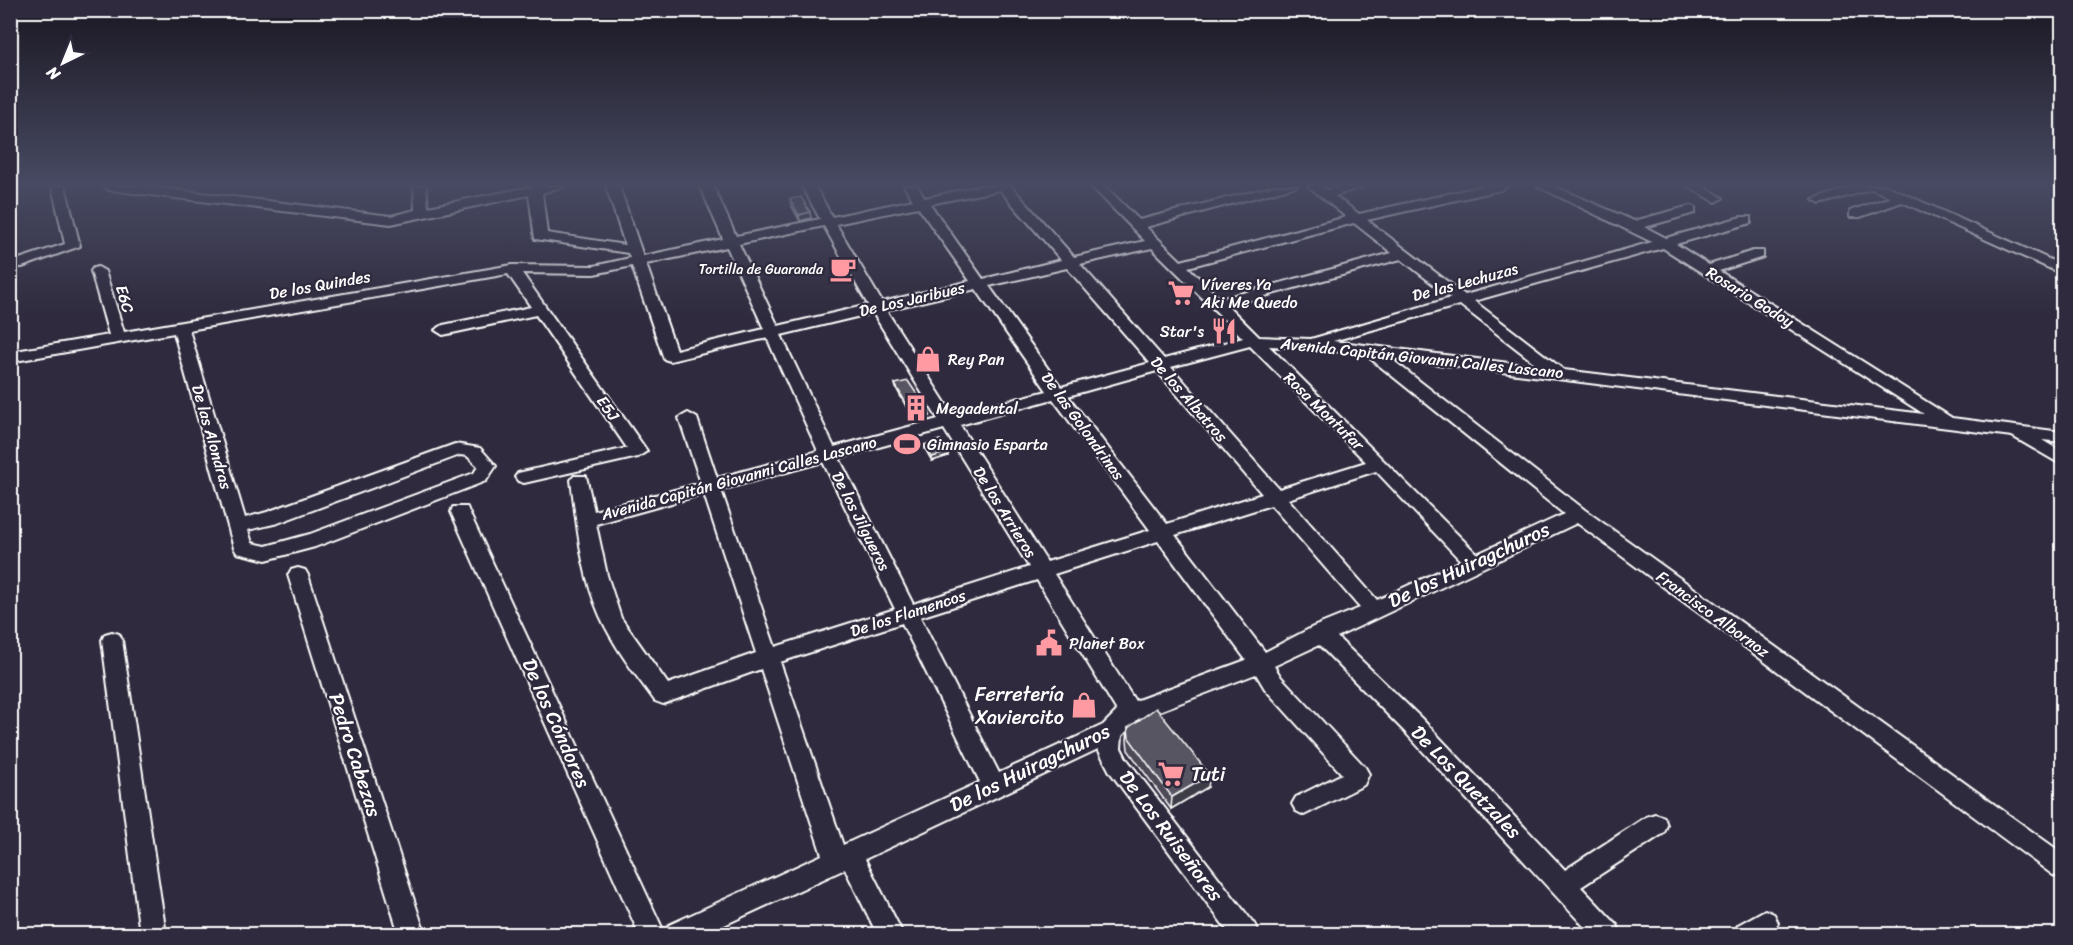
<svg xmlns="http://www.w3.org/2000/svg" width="2073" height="945" font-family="Sriracha,sans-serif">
<rect width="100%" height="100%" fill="#2f2a3d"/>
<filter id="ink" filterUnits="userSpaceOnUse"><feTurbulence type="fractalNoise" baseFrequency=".0167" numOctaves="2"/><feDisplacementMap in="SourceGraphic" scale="12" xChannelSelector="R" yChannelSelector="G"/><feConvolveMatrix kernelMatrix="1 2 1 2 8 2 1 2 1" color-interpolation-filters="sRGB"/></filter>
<g filter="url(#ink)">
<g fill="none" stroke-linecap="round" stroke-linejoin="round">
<g stroke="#fff" stroke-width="4">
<path id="minor" d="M 52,186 L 65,186 L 80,246 L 22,267 L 10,267 L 10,259 L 16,260 L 65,244 Z
M 103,186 L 143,186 L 391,216 L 415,210 L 414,186 L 426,186 L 428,207 L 535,186 L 563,186 L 542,193 L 547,233 L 625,245 L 606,186 L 619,186 L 643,256 L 723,239 L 700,186 L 713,186 L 736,236 L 820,219 L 802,186 L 815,186 L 832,217 L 913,200 L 904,186 L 917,186 L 925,198 L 980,186 L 1011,186 L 1074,257 L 1145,241 L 1091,186 L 1105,186 L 1139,220 L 1275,186 L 1297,186 L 1146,227 L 1181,261 L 1346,217 L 1308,186 L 1322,186 L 1327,190 L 1341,186 L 1363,186 L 1335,196 L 1359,214 L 1483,186 L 1507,186 L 1501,190 L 1367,220 L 1465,295 L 1652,242 L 1537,186 L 1554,186 L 1634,221 L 1690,206 L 1695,207 L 1695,213 L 1645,227 L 1666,238 L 1741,217 L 1751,217 L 1751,223 L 1676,244 L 1709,265 L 1753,251 L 1763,251 L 1763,257 L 1719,271 L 1952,418 L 2062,432 L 2062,442 L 2042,440 L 2062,452 L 2062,465 L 2012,436 L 1390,358 L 1585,510 L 2062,853 L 2062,878 L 2053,875 L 1577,523 L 1337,637 L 1421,718 L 1565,870 L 1646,817 L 1655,814 L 1664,817 L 1667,825 L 1664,833 L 1581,887 L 1617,925 L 1621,934 L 1591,934 L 1405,732 L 1319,645 L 1274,666 L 1281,677 L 1365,767 L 1369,774 L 1364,785 L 1304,815 L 1296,811 L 1292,804 L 1296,797 L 1342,774 L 1265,689 L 1256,674 L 1138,719 L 1122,736 L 1121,748 L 1126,758 L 1255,925 L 1259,934 L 1230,934 L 1110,772 L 1098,749 L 865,859 L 903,934 L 877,934 L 845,869 L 705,934 L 639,934 L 451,512 L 453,507 L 467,507 L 469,512 L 665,934 L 669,925 L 822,855 L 761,669 L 663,704 L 655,701 C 635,674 614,647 600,616 C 581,573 577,525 571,480 L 574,476 L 586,476 L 594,511 L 701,483 L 679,418 L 688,413 L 697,418 L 717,478 L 818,451 L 767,338 L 670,361 L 664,359 L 632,266 L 594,274 L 522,273 L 647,451 L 638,457 L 524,483 L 518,481 L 515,477 L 518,473 L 627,448 L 536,315 L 443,335 L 435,330 L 443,325 L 531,307 L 508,274 L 189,330 L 245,518 L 267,512 L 455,444 L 480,448 L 496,466 L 486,481 L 315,547 L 266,560 L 237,553 L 234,548 L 174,333 L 10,362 L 10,352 L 109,335 L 91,271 L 93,268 L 98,267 L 105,271 L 124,332 L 512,265 L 594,266 L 630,258 L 628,253 L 535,239 L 529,195 L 391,224 L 109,190 ZM 1000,190 L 1061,260 L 983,279 L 930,204 ZM 918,207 L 970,281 L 882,302 L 836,224 ZM 1354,223 L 1392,253 L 1220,299 L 1188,267 ZM 824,226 L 868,305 L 778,326 L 739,244 ZM 727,247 L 764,329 L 676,350 L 646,264 ZM 1152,248 L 1243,338 L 1164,359 L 1080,264 ZM 1663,248 L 1924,414 L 1564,370 L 1474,301 ZM 1401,259 L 1451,298 L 1311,339 L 1259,337 L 1228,306 ZM 1067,268 L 1150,363 L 1061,387 L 989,286 ZM 976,289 L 1047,391 L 953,415 L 886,310 ZM 1460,305 L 1540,367 L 1333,341 ZM 873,313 L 938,419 L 834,447 L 781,335 ZM 1250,346 L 1366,462 L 1279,489 L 1171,367 ZM 1269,346 L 1309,348 L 1366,355 L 1564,514 L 1477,554 ZM 1157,371 L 1262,494 L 1167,524 L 1068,396 ZM 1053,399 L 1150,530 L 1047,562 L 960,425 ZM 944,429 L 1029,567 L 913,604 L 839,458 ZM 460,455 L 467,456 L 478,466 L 474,473 L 310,534 L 266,546 L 252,543 L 248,530 L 278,523 ZM 823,462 L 895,609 L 775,647 L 721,490 ZM 1376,471 L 1461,561 L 1377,600 L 1288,499 ZM 704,494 L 756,653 L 668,684 L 621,618 L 607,575 L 596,524 ZM 1271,505 L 1360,608 L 1313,627 L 1265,652 L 1175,535 ZM 1158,541 L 1246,660 L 1135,701 L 1054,574 ZM 1037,580 L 1117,711 L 1103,725 L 999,773 L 920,617 ZM 902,623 L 980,782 L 843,845 L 780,662 Z
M 1687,186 L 1703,186 L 1723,198 L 1716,202 Z
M 1854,186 L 1887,186 L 2062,265 L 2062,274 L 1902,202 L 1860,217 L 1850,217 L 1850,211 L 1891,197 L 1872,189 L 1820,204 L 1813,200 Z
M 298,568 L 305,570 L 308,575 L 425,934 L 399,934 L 288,575 L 291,570 Z
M 112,632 L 119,634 L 122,640 L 166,934 L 140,934 L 102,640 L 105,634 Z
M 1765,910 L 1774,914 L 1778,923 L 1770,934 L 1734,934 L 1738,925 Z"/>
</g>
<use href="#minor" fill="#2f2a3d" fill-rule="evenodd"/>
</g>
<path fill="#4d4956" stroke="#fff" stroke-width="1.5" d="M 790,199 L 811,218 L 800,221 L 791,205 Z
M 895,384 L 930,416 L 914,421 L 896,388 Z
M 924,445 L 948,452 L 948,456 L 932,461 L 925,449 Z
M 1128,728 L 1208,787 L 1171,809 L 1128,750 L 1127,740 Z"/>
<path fill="#3e3c46" stroke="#fff" stroke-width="1.5" d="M 810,212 L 811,218 L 800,221 L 799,215 Z
M 929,412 L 930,416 L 914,421 L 914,417 Z
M 948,452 L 948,456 L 932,461 L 932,457 Z
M 1210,775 L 1208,787 L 1171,809 L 1172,797 Z"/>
<path fill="#595564" stroke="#fff" stroke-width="1.5" d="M 801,197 L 810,212 L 799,215 L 790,199 Z
M 908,381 L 929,412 L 914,417 L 895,384 Z
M 940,440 L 948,452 L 932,457 L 924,445 Z
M 1156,708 L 1210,775 L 1172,797 L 1129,738 L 1128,728 Z"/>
</g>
<linearGradient id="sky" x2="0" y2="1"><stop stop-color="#1a1722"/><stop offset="0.58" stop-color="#474a62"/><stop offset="1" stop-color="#474a62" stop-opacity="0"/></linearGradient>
<rect width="2073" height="318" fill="url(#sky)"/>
<defs>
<g id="cafe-bare" transform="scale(2.07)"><path d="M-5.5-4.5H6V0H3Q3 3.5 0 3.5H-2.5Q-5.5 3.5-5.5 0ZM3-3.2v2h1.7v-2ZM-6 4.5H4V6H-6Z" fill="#ff9aa2" stroke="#2f2a3d" stroke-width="2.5" paint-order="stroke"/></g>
<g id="supermarket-bare" transform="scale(2.07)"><path d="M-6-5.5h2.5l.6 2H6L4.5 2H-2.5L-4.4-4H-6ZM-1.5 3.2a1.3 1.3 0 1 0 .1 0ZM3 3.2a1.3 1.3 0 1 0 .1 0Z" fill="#ff9aa2" stroke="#2f2a3d" stroke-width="2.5" paint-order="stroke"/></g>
<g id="restaurant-bare" transform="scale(2.07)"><path d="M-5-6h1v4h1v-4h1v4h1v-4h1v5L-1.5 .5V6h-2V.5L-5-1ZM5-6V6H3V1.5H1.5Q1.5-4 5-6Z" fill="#ff9aa2" stroke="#2f2a3d" stroke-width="2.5" paint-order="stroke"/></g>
<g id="shop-bare" transform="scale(2.07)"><path d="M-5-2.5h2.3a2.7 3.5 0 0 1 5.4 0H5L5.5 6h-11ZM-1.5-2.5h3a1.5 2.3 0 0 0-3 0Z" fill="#ff9aa2" stroke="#2f2a3d" stroke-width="2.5" paint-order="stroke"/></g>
<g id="building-bare" transform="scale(2.07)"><path d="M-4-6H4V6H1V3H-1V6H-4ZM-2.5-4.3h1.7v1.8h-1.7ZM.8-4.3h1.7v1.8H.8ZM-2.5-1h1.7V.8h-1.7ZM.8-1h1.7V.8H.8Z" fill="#ff9aa2" stroke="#2f2a3d" stroke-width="2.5" paint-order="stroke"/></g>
<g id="stadium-bare" transform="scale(2.07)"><path d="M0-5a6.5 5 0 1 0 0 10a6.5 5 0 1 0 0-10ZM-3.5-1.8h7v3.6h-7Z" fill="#ff9aa2" stroke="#2f2a3d" stroke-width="2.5" paint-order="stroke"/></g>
<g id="civic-bare" transform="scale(2.07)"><path d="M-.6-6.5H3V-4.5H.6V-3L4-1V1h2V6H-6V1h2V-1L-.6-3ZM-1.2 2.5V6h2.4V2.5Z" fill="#ff9aa2" stroke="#2f2a3d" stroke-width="2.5" paint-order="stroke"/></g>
</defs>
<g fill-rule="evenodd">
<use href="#cafe-bare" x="843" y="269"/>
<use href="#supermarket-bare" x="1181" y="293"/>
<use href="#restaurant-bare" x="1224" y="331"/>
<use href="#shop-bare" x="928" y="359"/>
<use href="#building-bare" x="916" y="408"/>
<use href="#stadium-bare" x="907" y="444"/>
<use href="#civic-bare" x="1049" y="643"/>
<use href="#shop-bare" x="1084" y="705"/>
<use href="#supermarket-bare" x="1171" y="774"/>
</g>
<g text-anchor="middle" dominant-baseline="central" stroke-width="4.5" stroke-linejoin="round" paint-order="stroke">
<g font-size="14" fill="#fff" stroke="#2f2a3d" text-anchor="end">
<text x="823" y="269">Tortilla de Guaranda</text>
</g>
<g font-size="16" fill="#fff" stroke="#2f2a3d">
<text transform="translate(1465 282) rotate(-15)">De las Lechuzas</text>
<text transform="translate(320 285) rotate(-10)">De los Quindes</text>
<text transform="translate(1750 297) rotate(32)">Rosario Godoy</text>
<text transform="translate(125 299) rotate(74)">E6C</text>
<text transform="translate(912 299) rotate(-13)">De Los Jaribues</text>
<text transform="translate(1422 358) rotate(6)">Avenida Capitán Giovanni Calles Lascano</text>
<text transform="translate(1189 399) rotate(49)">De los Albatros</text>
<text transform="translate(608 408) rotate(55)">E5J</text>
<text transform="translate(1324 411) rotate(44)">Rosa Montufar</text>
<text transform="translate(1083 426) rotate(54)">De las Golondrinas</text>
<text transform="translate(212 437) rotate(74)">De las Alondras</text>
<text transform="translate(739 478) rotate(-15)">Avenida Capitán Giovanni Calles Lascano</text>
<text transform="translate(1005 512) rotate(58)">De los Arrieros</text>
<text transform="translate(861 521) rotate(63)">De los Jilgueros</text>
<text transform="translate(908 613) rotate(-18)">De los Flamencos</text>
<text transform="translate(1713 614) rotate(36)">Francisco Albornoz</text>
</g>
<g font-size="16" fill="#fff" stroke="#2f2a3d" text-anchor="start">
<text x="1201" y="284">Víveres Ya<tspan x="1201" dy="18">Aki Me Quedo</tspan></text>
<text x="1204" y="331" text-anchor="end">Star's</text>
<text x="948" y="359">Rey Pan</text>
<text x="936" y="408">Megadental</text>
<text x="927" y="444">Gimnasio Esparta</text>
<text x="1069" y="643">Planet Box</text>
</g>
<g font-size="20" fill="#fff" stroke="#2f2a3d">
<text transform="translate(1469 565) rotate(-25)">De los Huiragchuros</text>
<text transform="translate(556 723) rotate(66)">De los Cóndores</text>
<text transform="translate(355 755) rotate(72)">Pedro Cabezas</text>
<text transform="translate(1030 768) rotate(-26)">De los Huiragchuros</text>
<text transform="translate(1466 782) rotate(46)">De Los Quetzales</text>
<text transform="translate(1171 836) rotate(53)">De Los Ruiseñores</text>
</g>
<g font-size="20" fill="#fff" stroke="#2f2a3d" text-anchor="end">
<text x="1064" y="694">Ferretería<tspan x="1064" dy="23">Xaviercito</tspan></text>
<text x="1191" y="774" text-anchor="start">Tuti</text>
</g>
</g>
<rect width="2073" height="945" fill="none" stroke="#2f2a3d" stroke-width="36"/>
<rect x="18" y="18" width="2037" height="909" fill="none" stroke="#fff" stroke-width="2" filter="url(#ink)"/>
<g transform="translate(63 63) rotate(223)" stroke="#2f2a3d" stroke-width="4.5" paint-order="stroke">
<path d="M0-4.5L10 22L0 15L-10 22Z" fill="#ffffff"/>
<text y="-9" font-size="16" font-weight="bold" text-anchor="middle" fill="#ffffff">N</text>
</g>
</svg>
